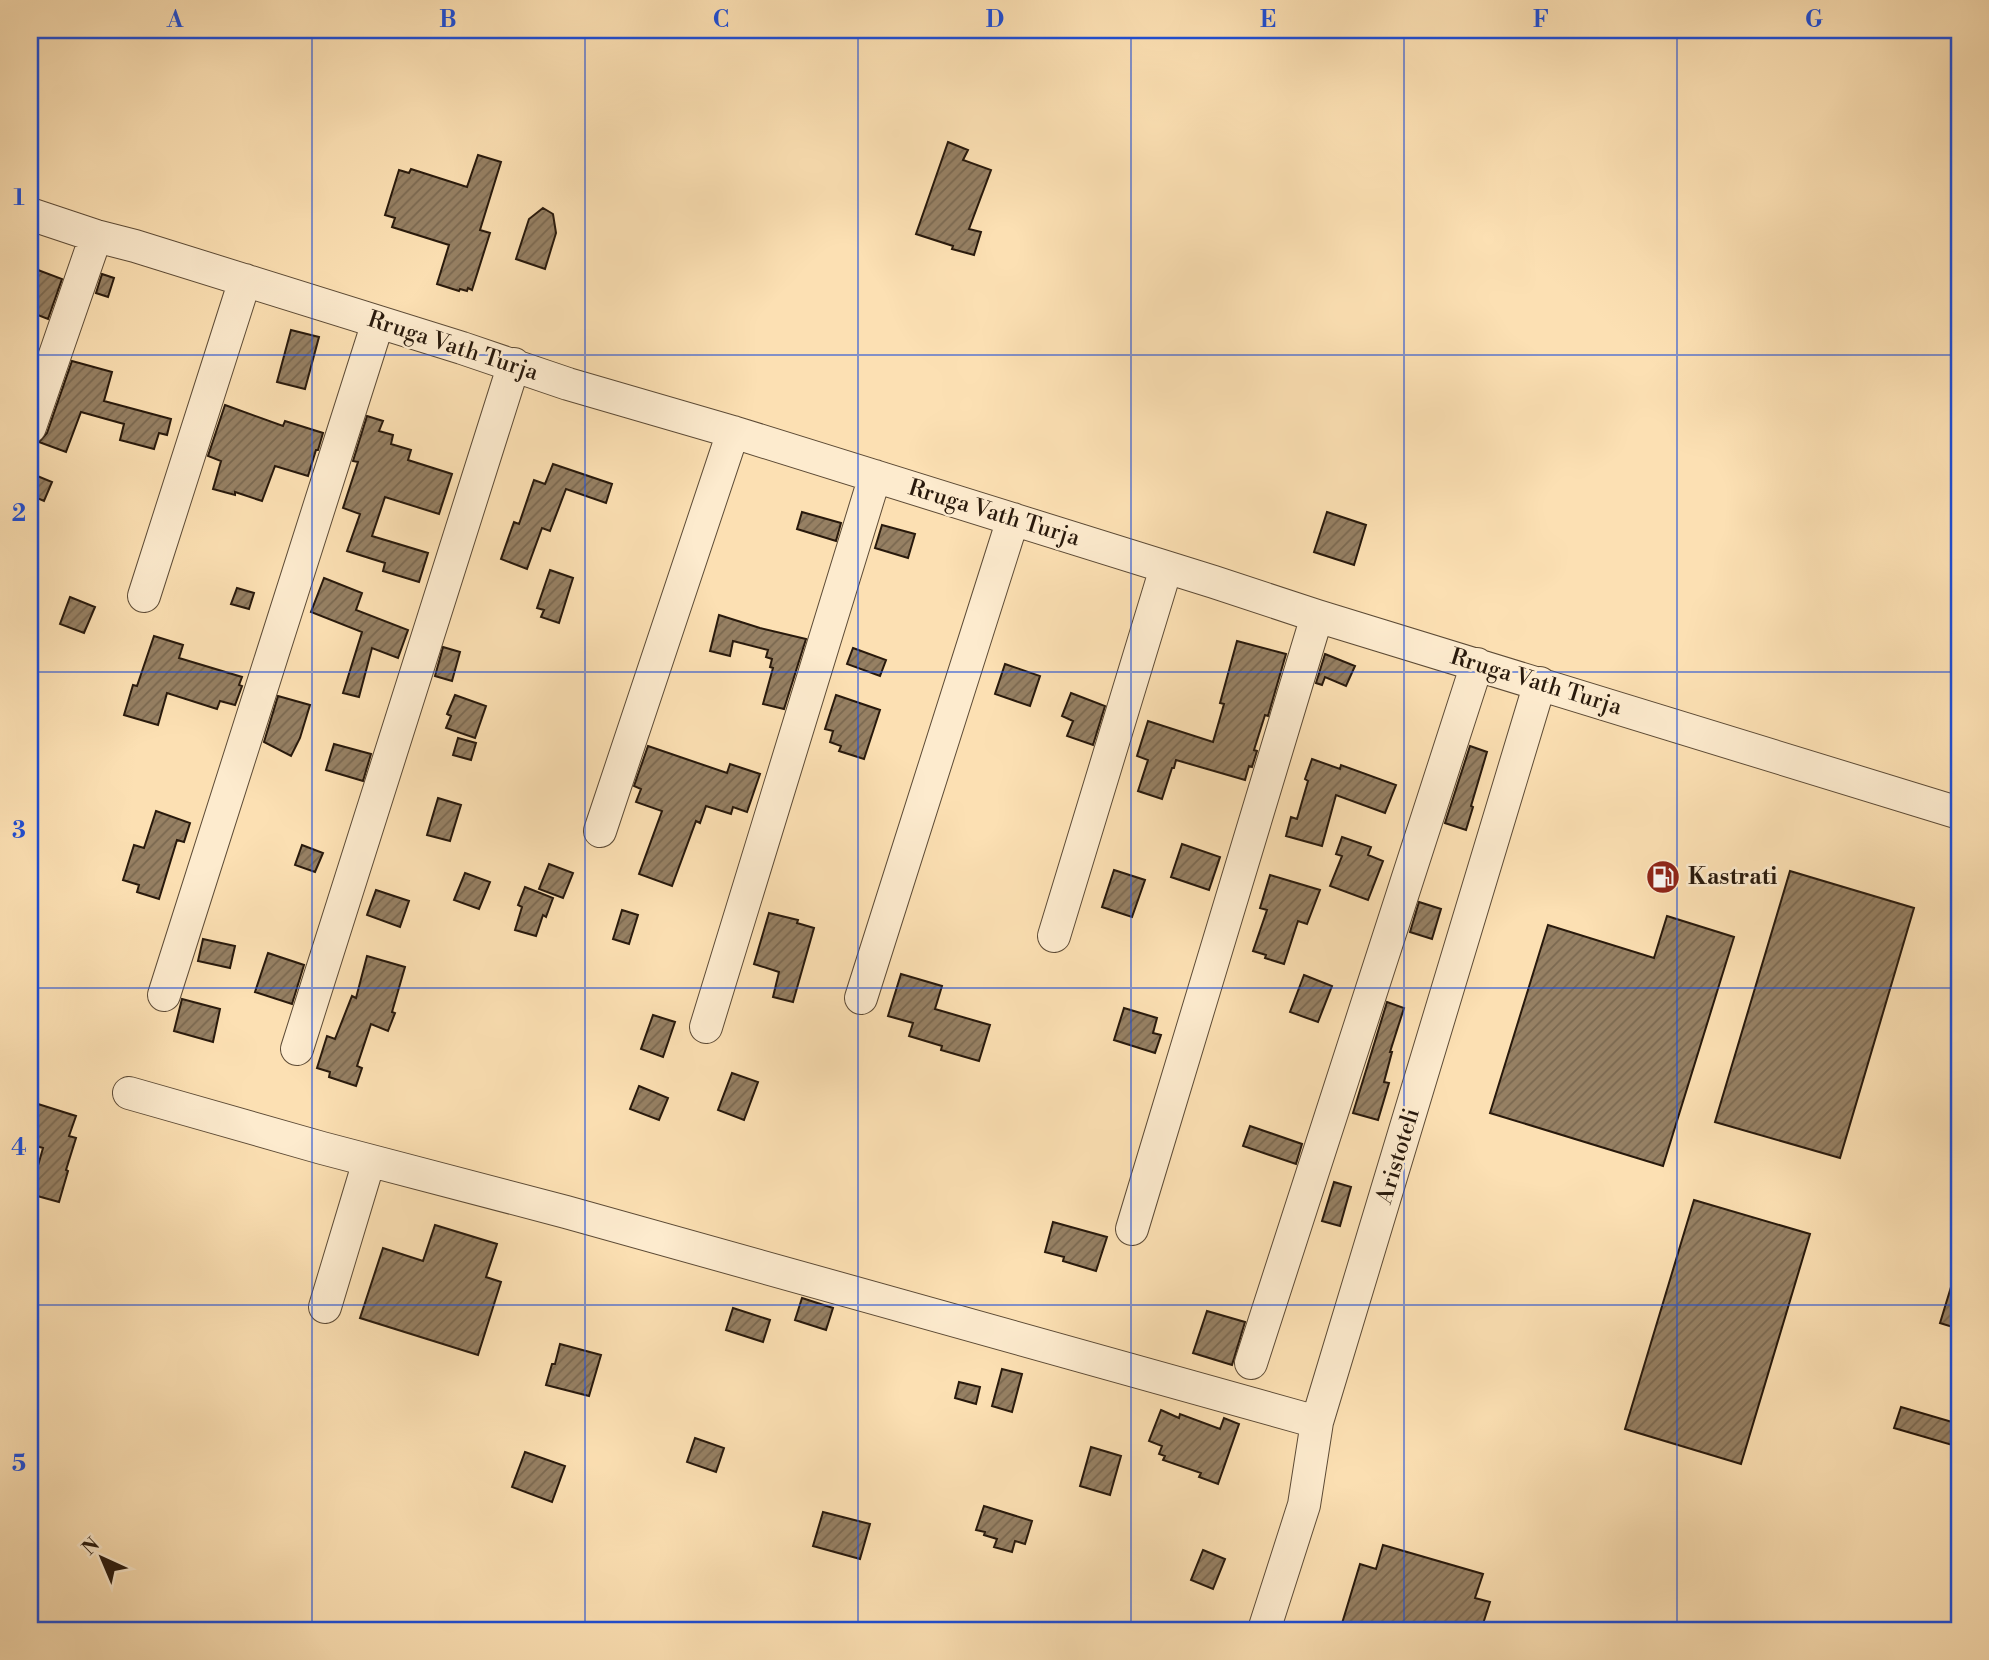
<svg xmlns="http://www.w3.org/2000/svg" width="1989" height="1660" font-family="'Libre Bodoni',serif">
<defs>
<pattern id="building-hatch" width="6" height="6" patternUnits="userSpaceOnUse" patternTransform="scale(1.75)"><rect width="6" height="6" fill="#968063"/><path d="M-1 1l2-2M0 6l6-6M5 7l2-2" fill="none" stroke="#7a6850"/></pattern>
</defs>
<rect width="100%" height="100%" fill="#fce0b3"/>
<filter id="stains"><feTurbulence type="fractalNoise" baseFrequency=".00286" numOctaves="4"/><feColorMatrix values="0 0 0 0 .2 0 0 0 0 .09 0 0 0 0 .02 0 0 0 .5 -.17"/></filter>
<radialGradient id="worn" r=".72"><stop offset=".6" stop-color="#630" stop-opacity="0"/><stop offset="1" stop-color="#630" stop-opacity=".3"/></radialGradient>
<path fill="url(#building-hatch)" stroke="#28190c" stroke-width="2" d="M 948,142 L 968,150 L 963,160 L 991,170 L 969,229 L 981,232 L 974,255 L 952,249 L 953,246 L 916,234 Z
M 478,155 L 501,162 L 480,230 L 490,233 L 472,290 L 468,288 L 467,291 L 460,289 L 459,291 L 437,284 L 449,245 L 392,227 L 395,218 L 385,215 L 399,170 L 409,173 L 411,169 L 467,187 Z
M 543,208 L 553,214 L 556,233 L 545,269 L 516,259 L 529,219 Z
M 30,267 L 62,279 L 48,319 L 30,312 Z
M 102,274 L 114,278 L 108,297 L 96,293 Z
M 291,330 L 319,337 L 305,389 L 277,382 Z
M 72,361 L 112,372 L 104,401 L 171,419 L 167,435 L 159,433 L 154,449 L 120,440 L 124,424 L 81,412 L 66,452 L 39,442 L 47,433 Z
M 225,405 L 283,426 L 285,421 L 323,433 L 318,450 L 316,450 L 308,476 L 275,466 L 262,501 L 235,492 L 235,495 L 213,489 L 221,461 L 208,456 Z
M 367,416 L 383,421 L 379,431 L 393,435 L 391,444 L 411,450 L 408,460 L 452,474 L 439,514 L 385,497 L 372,536 L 428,553 L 419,582 L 383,571 L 385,563 L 347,551 L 360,514 L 343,508 L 358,462 L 353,461 Z
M 553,464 L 612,484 L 606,503 L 566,489 L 550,531 L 542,528 L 527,569 L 501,559 L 514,522 L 519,524 L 534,480 L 545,484 Z
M 30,473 L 52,482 L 44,501 L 30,495 Z
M 802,512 L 841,523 L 836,541 L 797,529 Z
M 1327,512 L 1366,525 L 1354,565 L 1314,552 Z
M 882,525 L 915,534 L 908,558 L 875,548 Z
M 550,570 L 573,578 L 559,623 L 541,617 L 544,610 L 537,608 Z
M 324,578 L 362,593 L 356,610 L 408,630 L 398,658 L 372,648 L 359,697 L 343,693 L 362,632 L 311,612 Z
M 237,588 L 254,593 L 249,609 L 231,604 Z
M 70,597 L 95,607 L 84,633 L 60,624 Z
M 719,615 L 760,628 L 806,639 L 784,709 L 763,704 L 773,668 L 770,667 L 772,659 L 766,657 L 768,650 L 733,641 L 730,656 L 710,651 Z
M 154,636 L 183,645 L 179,658 L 242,677 L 239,685 L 242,686 L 235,705 L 220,701 L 217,709 L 167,693 L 158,725 L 124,715 L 133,685 L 137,686 Z
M 1237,641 L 1286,654 L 1268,716 L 1265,715 L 1254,750 L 1257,751 L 1252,767 L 1249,766 L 1245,780 L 1176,760 L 1174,768 L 1172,768 L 1162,799 L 1138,791 L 1148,760 L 1137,756 L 1148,721 L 1213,742 L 1224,704 L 1220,703 Z
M 443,647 L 460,652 L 452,681 L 435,676 Z
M 853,648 L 886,660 L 880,676 L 847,664 Z
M 1325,654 L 1355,666 L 1346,686 L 1325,677 L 1322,685 L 1316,683 Z
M 1005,664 L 1040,676 L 1030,706 L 995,694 Z
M 1071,693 L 1105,706 L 1093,745 L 1067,736 L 1073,721 L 1062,716 Z
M 455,695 L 486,706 L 475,738 L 446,728 L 451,716 L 447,714 Z
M 836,695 L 880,710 L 864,759 L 839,751 L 841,746 L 830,742 L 833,731 L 825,729 Z
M 278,696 L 310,705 L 300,738 L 291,756 L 264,742 Z
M 458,738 L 476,743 L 471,760 L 453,755 Z
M 334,744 L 371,754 L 363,781 L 326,770 Z
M 648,746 L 727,773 L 730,764 L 760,774 L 747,812 L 733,807 L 731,814 L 706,806 L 700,823 L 696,821 L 672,886 L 639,874 L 662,811 L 636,802 L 641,789 L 634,786 Z
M 1470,746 L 1487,752 L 1471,806 L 1473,807 L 1466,830 L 1445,823 Z
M 1312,759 L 1340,769 L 1341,765 L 1396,785 L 1385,813 L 1336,795 L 1322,846 L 1286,836 L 1291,817 L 1297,819 L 1308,781 L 1305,779 Z
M 438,798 L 461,805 L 450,841 L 427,835 Z
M 156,811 L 190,823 L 184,842 L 177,840 L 159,899 L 137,892 L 139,885 L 123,880 L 134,845 L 144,848 Z
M 1342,837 L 1371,847 L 1368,855 L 1383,861 L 1368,900 L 1330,886 L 1342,856 L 1336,854 Z
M 1182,844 L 1220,857 L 1209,890 L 1171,877 Z
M 302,845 L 323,853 L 315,872 L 295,865 Z
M 549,864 L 573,873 L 563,898 L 539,889 Z
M 1114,870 L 1145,880 L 1132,917 L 1102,907 Z
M 1790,871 L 1914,908 L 1840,1158 L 1715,1122 Z
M 465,873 L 490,882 L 479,909 L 454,900 Z
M 1270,875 L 1320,890 L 1307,924 L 1298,921 L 1284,964 L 1265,958 L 1266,955 L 1253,951 L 1267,910 L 1260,908 Z
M 525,887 L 553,898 L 546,917 L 543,915 L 536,936 L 515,930 L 522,907 L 518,905 Z
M 376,890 L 409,901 L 400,927 L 367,915 Z
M 1419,902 L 1441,909 L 1432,939 L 1410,932 Z
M 622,910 L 638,915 L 629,944 L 613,939 Z
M 769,913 L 798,920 L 797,923 L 814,928 L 793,1002 L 773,997 L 779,972 L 754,964 Z
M 1667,916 L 1734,937 L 1663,1166 L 1490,1113 L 1548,925 L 1654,958 Z
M 203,939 L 235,946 L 230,968 L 198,961 Z
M 268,953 L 304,965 L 292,1004 L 255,992 Z
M 367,956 L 405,967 L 392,1012 L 395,1013 L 388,1031 L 371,1024 L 357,1066 L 362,1068 L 356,1086 L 329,1077 L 330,1072 L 317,1068 L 327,1036 L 335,1039 L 352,996 L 356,998 Z
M 901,974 L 942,986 L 935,1009 L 990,1025 L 979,1061 L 941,1050 L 942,1046 L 909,1036 L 913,1023 L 888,1016 Z
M 1304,975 L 1332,986 L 1318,1022 L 1290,1012 Z
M 182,999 L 220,1009 L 213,1042 L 174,1031 Z
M 1387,1002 L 1404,1008 L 1390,1052 L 1392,1052 L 1384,1082 L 1389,1083 L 1378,1120 L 1353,1113 Z
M 1124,1008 L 1157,1018 L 1153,1033 L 1161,1035 L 1155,1053 L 1114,1040 Z
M 653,1015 L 675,1022 L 663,1057 L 641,1049 Z
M 732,1073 L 758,1082 L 744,1120 L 718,1110 Z
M 639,1086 L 668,1098 L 659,1120 L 630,1109 Z
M 38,1104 L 76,1116 L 69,1136 L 76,1138 L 66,1170 L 68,1171 L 59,1202 L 30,1194 L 43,1148 L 30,1144 L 30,1130 Z
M 1250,1126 L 1302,1144 L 1296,1164 L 1243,1146 Z
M 1334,1182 L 1351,1187 L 1340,1226 L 1322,1221 Z
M 1694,1200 L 1810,1234 L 1741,1464 L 1625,1429 Z
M 1053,1222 L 1107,1237 L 1096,1271 L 1063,1261 L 1064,1257 L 1045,1252 Z
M 435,1225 L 497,1244 L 486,1277 L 501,1282 L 478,1355 L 360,1318 L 383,1248 L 423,1261 Z
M 1955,1274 L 1959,1275 L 1959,1329 L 1940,1323 Z
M 802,1298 L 833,1308 L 826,1330 L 795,1320 Z
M 733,1308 L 770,1320 L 763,1342 L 726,1330 Z
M 1207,1311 L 1245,1322 L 1232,1365 L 1193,1353 Z
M 560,1344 L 601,1355 L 589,1396 L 546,1385 L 552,1364 L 555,1364 Z
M 1002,1369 L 1022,1374 L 1012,1412 L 992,1406 Z
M 959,1382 L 980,1387 L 976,1404 L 955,1398 Z
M 1901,1407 L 1959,1424 L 1959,1447 L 1894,1428 Z
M 1161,1410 L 1179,1418 L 1180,1414 L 1220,1429 L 1224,1418 L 1239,1424 L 1218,1484 L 1199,1477 L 1201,1473 L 1163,1460 L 1165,1456 L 1159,1454 L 1162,1446 L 1149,1441 Z
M 695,1438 L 724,1448 L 716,1472 L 687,1462 Z
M 1091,1447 L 1121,1456 L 1110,1495 L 1080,1486 Z
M 525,1452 L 565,1466 L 552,1502 L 512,1487 Z
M 984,1506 L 1032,1521 L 1025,1544 L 1015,1541 L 1012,1552 L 994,1547 L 997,1539 L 984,1535 L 985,1532 L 976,1530 Z
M 823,1512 L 870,1524 L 860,1559 L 813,1546 Z
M 1383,1545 L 1483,1574 L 1475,1598 L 1490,1602 L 1481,1630 L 1340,1630 L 1360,1564 L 1376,1569 Z
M 1203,1550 L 1225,1559 L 1213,1589 L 1191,1580 Z"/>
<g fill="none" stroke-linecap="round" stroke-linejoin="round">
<g stroke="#5d4b36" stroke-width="34">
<path id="minor" d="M 30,214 L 96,236 L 135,246 L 462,348 L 568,384 L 733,432 L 1214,582 L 1317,616 L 1959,813
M 30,427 L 96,236
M 144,596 L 245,280
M 600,831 L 733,432
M 1054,936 L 1166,568
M 164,995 L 378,322
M 861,998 L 1013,519
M 706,1027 L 875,476
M 297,1049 L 514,364
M 129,1093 L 322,1148 L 566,1212 L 1317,1422
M 1132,1229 L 1317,616
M 325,1307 L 369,1161
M 1251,1363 L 1477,664
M 1264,1630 L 1304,1505 L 1317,1422 L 1540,683"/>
</g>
<use href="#minor" stroke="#fdebce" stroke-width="32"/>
</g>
<path fill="none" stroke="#1d4ed8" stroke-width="2" stroke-opacity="0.55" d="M 312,30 L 312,1630M 585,30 L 585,1630M 858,30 L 858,1630M 1131,30 L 1131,1630M 1404,30 L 1404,1630M 1677,30 L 1677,1630M 30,355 L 1959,355M 30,672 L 1959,672M 30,988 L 1959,988M 30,1305 L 1959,1305"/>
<defs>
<g id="fuel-disc" transform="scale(1.75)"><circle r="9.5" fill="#8f2418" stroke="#fdebce"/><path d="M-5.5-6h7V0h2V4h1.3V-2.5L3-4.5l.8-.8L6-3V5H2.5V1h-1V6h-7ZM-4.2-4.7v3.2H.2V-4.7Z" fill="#fff"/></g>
</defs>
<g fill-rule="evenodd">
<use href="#fuel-disc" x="1663" y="877"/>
</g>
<g text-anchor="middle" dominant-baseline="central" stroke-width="5" stroke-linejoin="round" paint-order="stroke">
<g font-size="23" fill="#28190c" stroke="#fdebce">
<text transform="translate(453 346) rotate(18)">Rruga Vath Turja</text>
<text transform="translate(994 513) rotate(17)">Rruga Vath Turja</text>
<text transform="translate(1536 682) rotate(17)">Rruga Vath Turja</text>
<text transform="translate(1398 1156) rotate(-73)">Aristoteli</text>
</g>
<g font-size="23" font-weight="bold" fill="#28190c" stroke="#fdebce" text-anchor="start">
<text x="1688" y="877">Kastrati</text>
</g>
</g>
<rect width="1989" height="1660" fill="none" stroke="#fce0b3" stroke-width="77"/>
<g transform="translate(102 1558) rotate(316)" stroke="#fdebce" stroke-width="5" paint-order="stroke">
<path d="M0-5L12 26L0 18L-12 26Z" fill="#28190c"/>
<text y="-10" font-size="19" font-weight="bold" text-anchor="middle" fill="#28190c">N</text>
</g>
<rect x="38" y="38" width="1913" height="1584" fill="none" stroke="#1d4ed8" stroke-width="2.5"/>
<g font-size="23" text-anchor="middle" font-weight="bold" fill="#1d4ed8">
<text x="175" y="27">A</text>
<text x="448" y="27">B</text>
<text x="721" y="27">C</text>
<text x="995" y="27">D</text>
<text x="1268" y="27">E</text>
<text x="1541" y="27">F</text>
<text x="1814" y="27">G</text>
<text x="19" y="205">1</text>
<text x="19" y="521">2</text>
<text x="19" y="838">3</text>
<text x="19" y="1155">4</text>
<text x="19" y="1471">5</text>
</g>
<rect width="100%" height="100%" filter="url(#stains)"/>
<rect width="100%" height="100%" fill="url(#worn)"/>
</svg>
